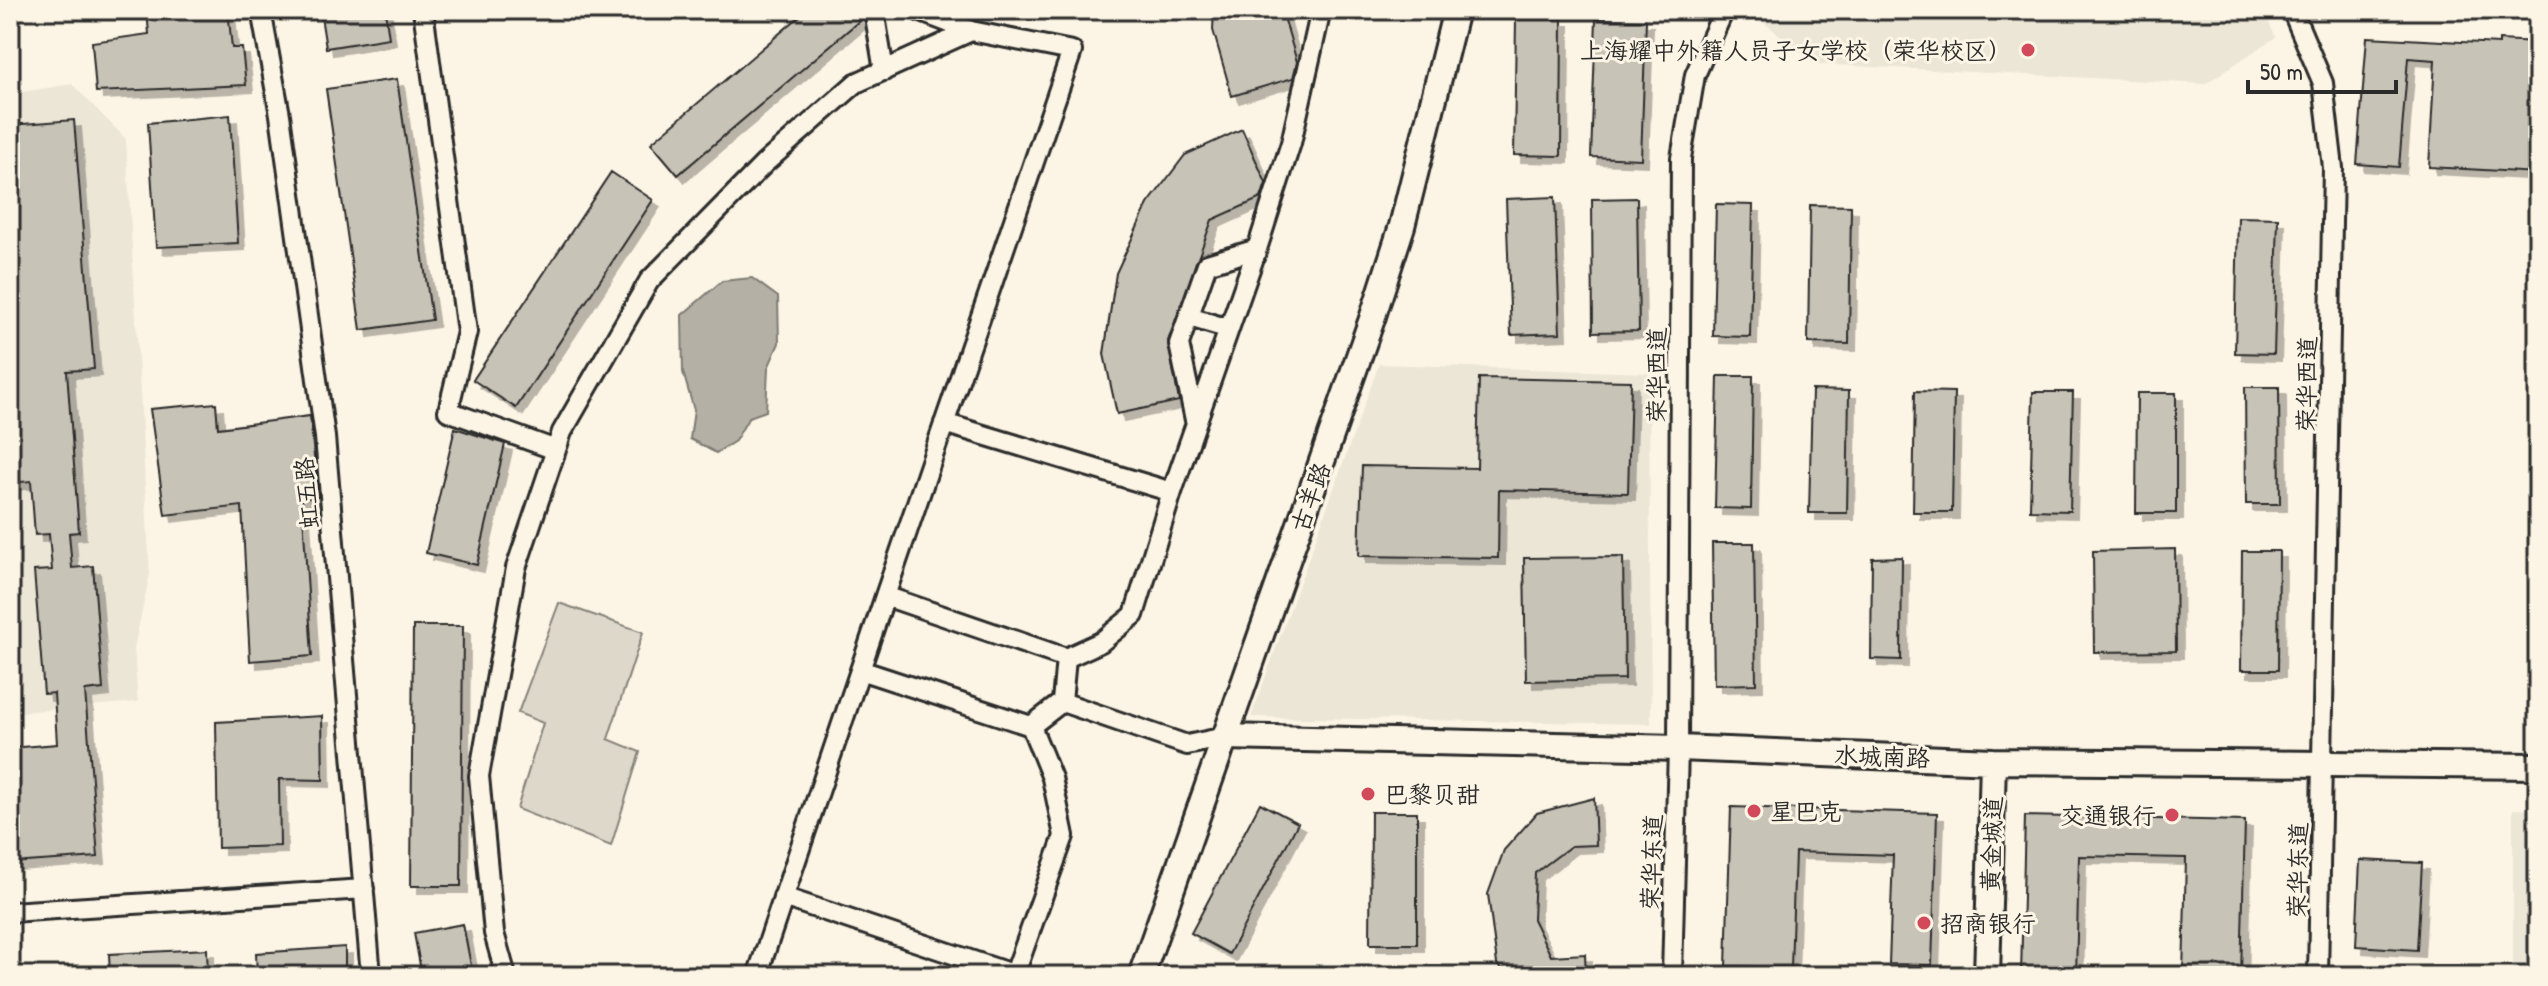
<svg xmlns="http://www.w3.org/2000/svg" width="2548" height="986" font-family="'Patrick Hand','LXGW WenKai TC',sans-serif">
<defs>
<filter id="shadow"><feDropShadow dx="7" dy="7" stdDeviation="0" flood-color="#0004"/></filter>
</defs>
<rect width="100%" height="100%" fill="#fcf5e5"/>
<filter id="ink" filterUnits="userSpaceOnUse"><feTurbulence type="fractalNoise" baseFrequency=".0125" numOctaves="2"/><feDisplacementMap in="SourceGraphic" scale="16" xChannelSelector="R" yChannelSelector="G"/><feConvolveMatrix kernelMatrix="1 2 1 2 8 2 1 2 1" color-interpolation-filters="sRGB"/></filter>
<g filter="url(#ink)">
<path fill="#ece6d7" d="M 2262,10 L 2276,37 L 2205,84 L 1817,64 L 1749,11 Z
M 72,84 L 126,139 L 150,574 L 134,648 L 138,702 L 10,713 L 10,94 Z
M 1379,364 L 1649,373 L 1651,724 L 1251,717 Z
M 2513,809 L 2538,810 L 2538,976 L 2513,976 Z"/>
<path fill="#ded8ca" stroke="#84827a" stroke-width="2" d="M 559,603 L 643,632 L 608,739 L 640,752 L 611,846 L 517,809 L 543,723 L 518,713 Z"/>
<path fill="#b4b0a5" stroke="#7d7b74" stroke-width="2" d="M 752,278 L 778,297 L 779,343 L 768,368 L 766,411 L 749,417 L 735,441 L 716,453 L 690,439 L 694,410 L 683,372 L 682,315 L 722,281 Z"/>
<path fill="#c8c3b7" stroke="#2b2b2b" stroke-width="2" filter="url(#shadow)" d="M 147,10 L 228,10 L 232,48 L 242,48 L 246,85 L 96,92 L 92,42 L 149,34 Z
M 320,10 L 385,10 L 389,38 L 326,48 Z
M 807,10 L 850,10 L 859,21 L 678,175 L 651,143 Z
M 1214,10 L 1282,10 L 1297,62 L 1293,78 L 1232,96 L 1213,30 Z
M 1516,19 L 1562,19 L 1561,156 L 1514,155 Z
M 1596,19 L 1646,20 L 1641,159 L 1591,157 Z
M 2367,37 L 2499,44 L 2499,40 L 2538,42 L 2538,173 L 2429,167 L 2435,60 L 2408,58 L 2399,167 L 2357,164 Z
M 397,79 L 432,320 L 361,330 L 326,89 Z
M 230,115 L 238,243 L 156,247 L 148,123 Z
M 74,120 L 94,369 L 67,371 L 79,532 L 69,533 L 72,568 L 93,566 L 103,689 L 85,691 L 98,857 L 12,863 L 10,748 L 57,744 L 54,693 L 44,694 L 34,571 L 52,570 L 49,534 L 35,535 L 31,481 L 10,483 L 10,125 Z
M 1242,129 L 1266,183 L 1261,198 L 1212,220 L 1168,341 L 1179,401 L 1117,414 L 1104,354 L 1116,273 L 1148,204 L 1185,155 Z
M 611,172 L 653,200 L 516,408 L 473,380 Z
M 1555,197 L 1560,333 L 1511,335 L 1506,199 Z
M 1637,198 L 1639,331 L 1593,332 L 1592,199 Z
M 1716,204 L 1753,205 L 1750,337 L 1713,336 Z
M 1810,205 L 1851,206 L 1849,344 L 1808,343 Z
M 2238,217 L 2278,218 L 2274,354 L 2235,353 Z
M 1718,376 L 1753,376 L 1751,509 L 1715,508 Z
M 1479,378 L 1631,381 L 1628,493 L 1499,490 L 1498,558 L 1359,556 L 1362,466 L 1477,468 Z
M 2245,387 L 2279,387 L 2280,504 L 2246,504 Z
M 1812,390 L 1849,391 L 1847,513 L 1809,513 Z
M 1915,391 L 1954,392 L 1952,512 L 1913,512 Z
M 2033,392 L 2073,392 L 2070,511 L 2030,510 Z
M 2137,393 L 2176,393 L 2176,513 L 2136,513 Z
M 216,403 L 218,428 L 310,416 L 318,497 L 302,499 L 312,656 L 250,661 L 242,506 L 165,515 L 150,409 Z
M 455,428 L 505,444 L 477,565 L 426,553 Z
M 1712,543 L 1754,543 L 1756,684 L 1714,685 Z
M 2175,549 L 2176,651 L 2094,652 L 2093,551 Z
M 2242,551 L 2279,551 L 2278,670 L 2241,670 Z
M 1623,557 L 1625,679 L 1526,681 L 1524,558 Z
M 1902,557 L 1901,660 L 1871,659 L 1872,558 Z
M 413,626 L 463,626 L 461,886 L 411,886 Z
M 322,716 L 323,780 L 279,779 L 280,846 L 218,848 L 216,722 Z
M 1594,798 L 1596,845 L 1571,846 L 1535,873 L 1533,919 L 1551,956 L 1585,954 L 1586,976 L 1506,976 L 1497,964 L 1488,894 L 1504,850 L 1537,813 Z
M 1260,803 L 1298,823 L 1229,954 L 1191,933 Z
M 1731,807 L 1937,813 L 1932,965 L 1889,964 L 1893,855 L 1795,852 L 1791,968 L 1726,966 Z
M 1371,812 L 1417,812 L 1417,944 L 1370,944 Z
M 2025,816 L 2245,821 L 2241,976 L 2183,976 L 2186,858 L 2079,856 L 2076,976 L 2021,976 Z
M 2360,860 L 2422,863 L 2417,950 L 2356,946 Z
M 463,924 L 473,976 L 422,976 L 414,933 Z
M 345,947 L 345,976 L 257,976 L 256,953 Z
M 207,949 L 208,976 L 110,976 L 109,954 Z"/>
<g fill="none" stroke-linecap="round" stroke-linejoin="round">
<g stroke="#2b2b2b" stroke-width="24">
<path id="minor" d="M 261,10 L 280,115 L 325,437 L 371,976
M 423,10 L 467,332 L 448,411 L 556,450
M 874,10 L 884,71
M 916,10 L 971,31
M 2292,10 L 2323,83 L 2333,168 L 2318,976
M 1189,317 L 1229,329
M 1195,420 L 1179,344 L 1207,264 L 1257,249
M 944,423 L 1172,492
M 1066,658 L 1101,642 L 1134,615 L 1172,492 L 1257,249 L 1291,143 L 1321,10
M 860,670 L 1031,726 L 1062,702
M 783,897 L 1015,975
M 10,912 L 364,889
M 506,976 L 494,933 L 479,776 L 516,568 L 562,432 L 649,281 L 765,163 L 856,83 L 971,31 L 1072,51 L 885,596 L 1066,658 L 1062,702 L 1187,745 L 1225,737
M 757,976 L 885,596
M 1014,976 L 1064,836 L 1052,778 L 1031,726
M 1672,976 L 1678,748 L 1681,158 L 1695,75 L 1724,10"/>
</g>
<g stroke="#2b2b2b" stroke-width="30">
<path id="tertiary" d="M 1225,737 L 1678,748 L 1993,761 L 2538,766
M 1141,976 L 1372,319 L 1402,226 L 1456,10
M 1987,976 L 1993,761"/>
</g>
<use href="#minor" stroke="#fcf5e5" stroke-width="18"/>
<use href="#tertiary" stroke="#fcf5e5" stroke-width="24"/>
</g>
</g>
<g fill="#d1495b" stroke="#fcf5e5" stroke-width="3">
<circle cx="2028" cy="50" r="8"/>
<circle cx="1368" cy="794" r="8"/>
<circle cx="1754" cy="811" r="8"/>
<circle cx="2172" cy="815" r="8"/>
<circle cx="1924" cy="923" r="8"/>
</g>
<g text-anchor="middle" dominant-baseline="central" stroke-width="6" stroke-linejoin="round" paint-order="stroke">
<g font-size="24" fill="#2b2b2b" stroke="#fcf5e5" text-anchor="start">
<text x="2012" y="50" text-anchor="end">上海耀中外籍人员子女学校（荣华校区）</text>
<text x="1384" y="794">巴黎贝甜</text>
<text x="1770" y="811">星巴克</text>
<text x="2156" y="815" text-anchor="end">交通银行</text>
<text x="1940" y="923">招商银行</text>
</g>
<g font-size="24" fill="#2b2b2b" stroke="#fcf5e5">
<text transform="translate(1656 375) rotate(-90)">荣华西道</text>
<text transform="translate(2306 384) rotate(-89)">荣华西道</text>
<text transform="translate(306 493) rotate(-95)">虹五路</text>
<text transform="translate(1310 497) rotate(-70)">古羊路</text>
<text transform="translate(1882 756) rotate(2)">水城南路</text>
<text transform="translate(1991 844) rotate(-88)">黄金城道</text>
<text transform="translate(1651 862) rotate(-88)">荣华东道</text>
<text transform="translate(2297 870) rotate(-89)">荣华东道</text>
</g>
</g>
<rect width="2548" height="986" fill="none" stroke="#fcf5e5" stroke-width="40"/>
<rect x="20" y="20" width="2508" height="946" fill="none" stroke="#2b2b2b" stroke-width="3" filter="url(#ink)"/>
<path d="M2248 80v12h148v-12" fill="none" stroke="#2b2b2b" stroke-width="4"/>
<text x="2260" y="80" font-size="24" fill="#2b2b2b" stroke="#fcf5e5" stroke-width="6" paint-order="stroke">50 m</text>
</svg>
